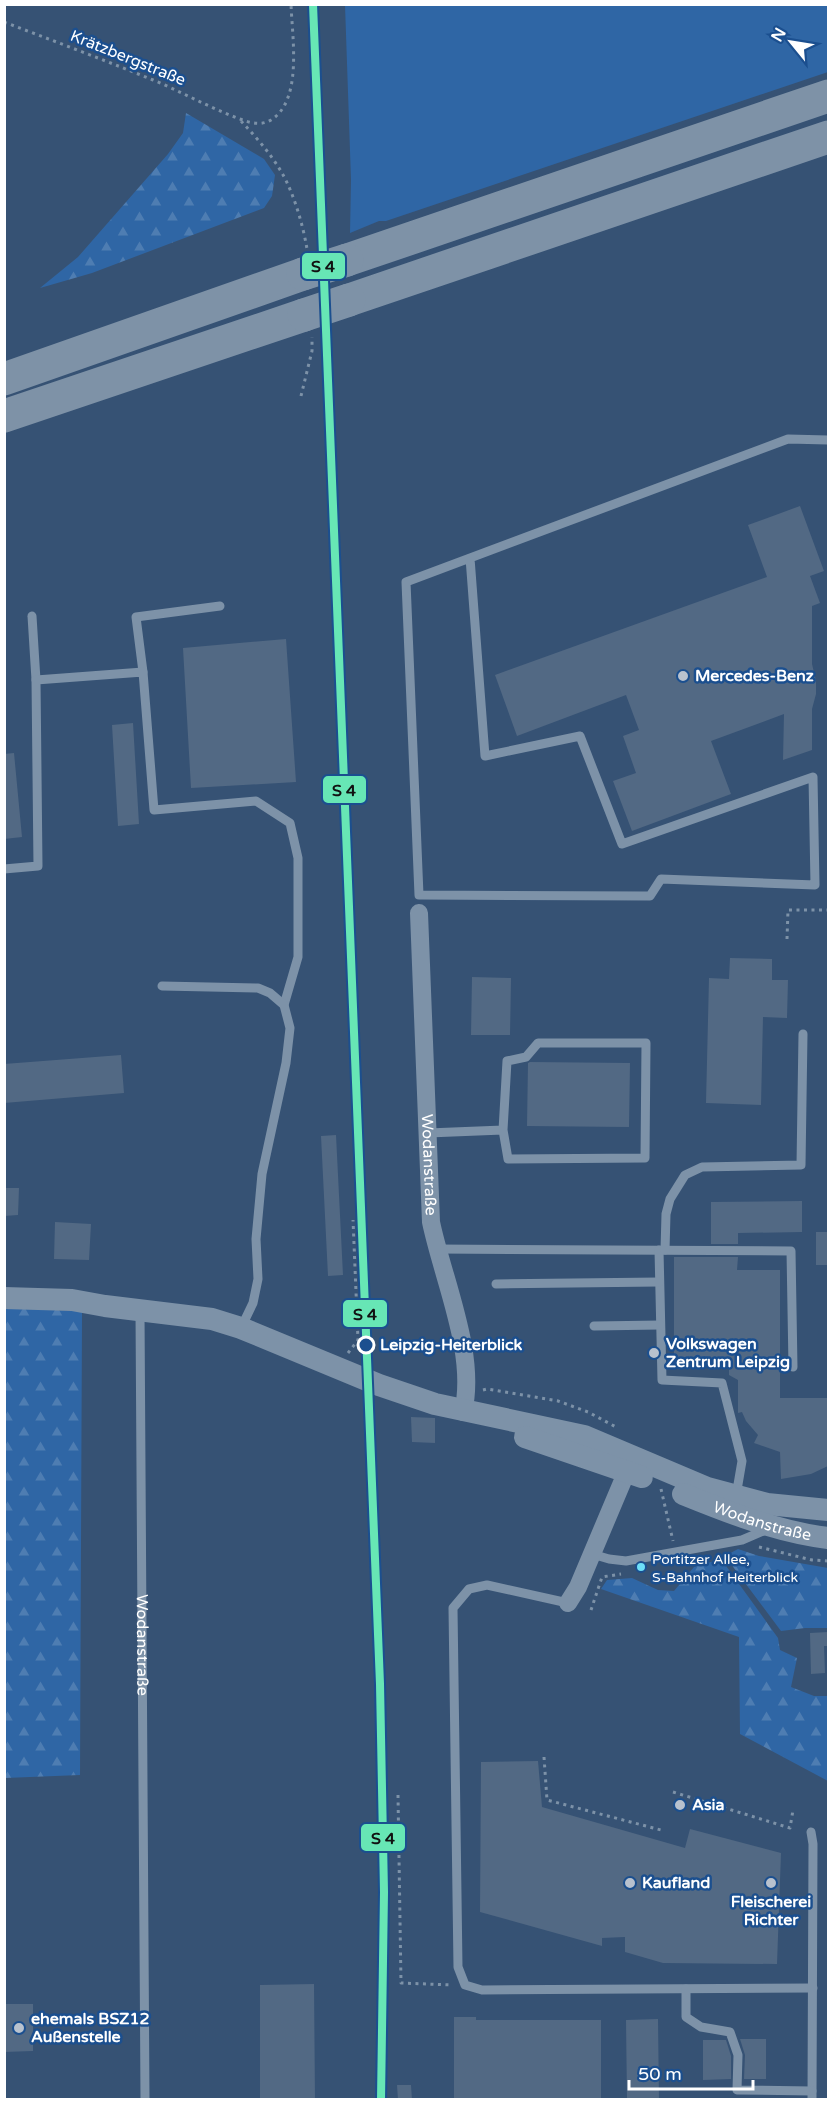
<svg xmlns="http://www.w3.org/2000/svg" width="833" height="2104" font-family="'Varela Round',sans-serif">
<defs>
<pattern id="forest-firs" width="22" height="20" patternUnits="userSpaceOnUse" patternTransform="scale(1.5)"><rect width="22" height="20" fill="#2f66a5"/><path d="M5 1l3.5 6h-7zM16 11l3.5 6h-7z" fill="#4e7db2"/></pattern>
</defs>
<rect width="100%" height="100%" fill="#365274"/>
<path fill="#2f66a5" d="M 345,5 L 828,5 L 828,72 L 386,221 L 379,221 L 350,233 L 351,180 Z"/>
<path fill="url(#forest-firs)" d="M 186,113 L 264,159 L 275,175 L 272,196 L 264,208 L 92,273 L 40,288 L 78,257 L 168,154 L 183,133 Z
M 4,1308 L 82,1311 L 80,1775 L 5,1778 Z
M 738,1549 L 759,1556 L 828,1568 L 828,1628 L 805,1628 L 781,1631 L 725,1556 Z
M 721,1559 L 778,1638 L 780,1650 L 797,1658 L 791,1687 L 814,1696 L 828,1696 L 828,1781 L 740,1734 L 739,1637 L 601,1589 L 607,1580 L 632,1578 L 658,1590 L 674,1591 L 694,1567 Z"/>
<path fill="#526984" d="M 800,506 L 824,571 L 810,576 L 820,603 L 812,606 L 812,664 L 816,681 L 816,694 L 812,709 L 812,750 L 783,760 L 784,714 L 711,741 L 731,794 L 632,831 L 613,781 L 636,773 L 623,736 L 639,730 L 626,695 L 517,736 L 495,675 L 767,577 L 748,525 Z
M 286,639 L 296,782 L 191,788 L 183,648 Z
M 133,723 L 139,824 L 118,826 L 112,725 Z
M 14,753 L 22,837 L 4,839 L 4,754 Z
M 730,958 L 772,959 L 772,980 L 788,980 L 787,1018 L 763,1017 L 761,1105 L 706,1103 L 709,978 L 729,979 Z
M 472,977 L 511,978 L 510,1035 L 471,1035 Z
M 121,1055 L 124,1093 L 4,1103 L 4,1064 Z
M 530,1062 L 630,1063 L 629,1127 L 527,1126 L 528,1063 Z
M 336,1135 L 343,1275 L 328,1276 L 321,1136 Z
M 4,1188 L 19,1188 L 18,1215 L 4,1216 Z
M 802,1201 L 802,1232 L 738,1233 L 738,1244 L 711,1244 L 711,1202 Z
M 55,1222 L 91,1224 L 89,1260 L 54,1259 Z
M 816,1232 L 828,1232 L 828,1265 L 816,1265 Z
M 674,1257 L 738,1257 L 737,1270 L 780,1270 L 780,1398 L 828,1398 L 828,1466 L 811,1474 L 781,1479 L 780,1452 L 754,1443 L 758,1435 L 746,1421 L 742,1412 L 738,1413 L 738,1380 L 729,1375 L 729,1361 L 674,1358 Z
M 411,1417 L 435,1418 L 435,1443 L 412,1442 Z
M 828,1632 L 828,1646 L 824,1646 L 825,1673 L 811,1674 L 810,1633 Z
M 538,1761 L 542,1807 L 685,1848 L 690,1829 L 781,1853 L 777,1964 L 663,1963 L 625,1952 L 625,1937 L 602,1938 L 602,1946 L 480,1912 L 481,1762 Z
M 314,1984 L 315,2100 L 260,2100 L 260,1985 Z
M 4,2004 L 33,2004 L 33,2051 L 4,2052 Z
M 454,2017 L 476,2017 L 476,2020 L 601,2020 L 601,2100 L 454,2100 Z
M 658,2019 L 659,2100 L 627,2100 L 626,2020 Z
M 740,2039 L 766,2039 L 766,2079 L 744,2079 L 745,2055 Z
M 703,2040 L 726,2040 L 731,2056 L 731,2079 L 703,2080 Z
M 397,2085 L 411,2085 L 412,2100 L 398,2100 Z"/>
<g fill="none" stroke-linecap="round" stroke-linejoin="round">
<path stroke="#7d92a8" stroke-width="3" stroke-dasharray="3 4.5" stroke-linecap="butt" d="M 4,22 C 54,41 104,60 153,80 C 182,92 210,108 240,119 C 250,123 261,126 271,120 C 303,100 292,37 291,4
M 241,121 C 256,137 271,154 282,173 C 294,194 303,225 307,249
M 301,396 L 312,351 L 312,337
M 787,939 L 788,910 L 828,910
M 348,1353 L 358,1340 L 353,1220
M 483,1390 L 487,1389 L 558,1401 L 588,1412 L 616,1427
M 661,1489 L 673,1541
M 759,1547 L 812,1560 L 828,1561
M 591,1610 L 602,1577 L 621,1574
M 544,1757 L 547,1800 L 661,1830
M 673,1792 L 790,1828 L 793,1810
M 398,1795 L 401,1983 L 452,1985"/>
<g stroke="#7d92a8" stroke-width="9">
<path d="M 470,558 L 485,756 L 580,736 L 622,844 L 813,777 L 815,885 L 661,879 L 650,896 L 419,895 L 406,582 L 788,439 L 828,440"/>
<path d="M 32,616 L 36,680"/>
<path d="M 143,672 L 136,617 L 220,606"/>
<path d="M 4,869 L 38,866 L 36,680 L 143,672 L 154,810 L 256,801 L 290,823 L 298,858 L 298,957 L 284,1005"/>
<path d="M 162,986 L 258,988 L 270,993 L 284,1005 L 290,1028 L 286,1063 L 262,1174 L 256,1239 L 258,1279 L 253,1303 L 241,1328"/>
<path d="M 428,1133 L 503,1130 L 508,1159 L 645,1158 L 646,1043 L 538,1043 L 526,1057 L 507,1061 L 503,1130"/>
<path d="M 437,1249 L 791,1251 L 793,1367"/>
<path d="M 659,1250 L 662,1380 L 722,1383 L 742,1461 L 736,1496"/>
<path d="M 665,1250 L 666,1214 L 670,1199 L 685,1175 L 702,1167 L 801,1165 L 803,1034"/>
<path d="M 496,1284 L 659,1282"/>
<path id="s1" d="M 140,1312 L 145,2100"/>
<path d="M 594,1326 L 660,1325"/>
<path d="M 592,1554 L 609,1559 L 626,1561 L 742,1540 L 768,1529"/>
<path d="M 568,1603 L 487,1585 L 469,1589 L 453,1608 L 458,1967 L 465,1985 L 482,1990 L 813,1988"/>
<path d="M 811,1832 L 813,1844 L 812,2100"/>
<path d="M 686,1989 L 686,2017 L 701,2027 L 730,2032 L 738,2055 L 737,2090 L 812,2091"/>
</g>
<g stroke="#7d92a8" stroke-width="18">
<path id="s2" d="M 419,913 L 431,1222 C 443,1280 477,1354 463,1412"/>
<path d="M 568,1603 L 578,1587 L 632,1459"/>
</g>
<g stroke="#7d92a8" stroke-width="22">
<path d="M 4,1298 L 72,1300 L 105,1306 L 212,1319 L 241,1328 L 379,1385 L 435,1404 L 584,1436 L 707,1488 L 767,1504 L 828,1510"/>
<path d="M 525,1437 L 642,1477"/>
<path id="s3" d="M 683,1494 C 730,1513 778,1532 828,1538"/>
</g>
<path stroke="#7e92a7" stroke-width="33" d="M 347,260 L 828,96
M 349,300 L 828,137
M 4,379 L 303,274
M 4,416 L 304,315"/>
<path stroke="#7e92a7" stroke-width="33" d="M 303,274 L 347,260
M 304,315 L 349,300"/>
<g stroke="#1b4f8f" stroke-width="12">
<path id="rail-1" d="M 313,4 L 380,1684 L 384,1892 L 381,2100"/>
</g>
<use href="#rail-1" stroke="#67e6b5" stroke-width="8"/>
</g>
<g fill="#b9c2ce" stroke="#1b4f8f" stroke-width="2">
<circle cx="683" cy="676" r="6"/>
<circle cx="654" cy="1353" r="6"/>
<circle cx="680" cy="1805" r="6"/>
<circle cx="630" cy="1883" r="6"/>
<circle cx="771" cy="1883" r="6"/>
<circle cx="19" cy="2028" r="6"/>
</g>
<circle fill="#1b4f8f" stroke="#fff" stroke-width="3" cx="366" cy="1345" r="8"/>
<circle fill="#6ddff8" stroke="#1b4f8f" stroke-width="2" cx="641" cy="1567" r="5"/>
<g text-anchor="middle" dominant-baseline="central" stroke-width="5" stroke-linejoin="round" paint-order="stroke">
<g font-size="14" fill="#fff" stroke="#1b4f8f" text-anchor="start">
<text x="652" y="1559">Portitzer Allee,<tspan x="652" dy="18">S-Bahnhof Heiterblick</tspan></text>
</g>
<g font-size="16" fill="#fff" stroke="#1b4f8f">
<text transform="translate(128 58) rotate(22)">Krätzbergstraße</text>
<text stroke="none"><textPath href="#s2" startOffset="252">Wodanstraße</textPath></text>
<text stroke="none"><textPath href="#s3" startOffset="84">Wodanstraße</textPath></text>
<text stroke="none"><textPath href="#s1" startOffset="333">Wodanstraße</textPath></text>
</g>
<g font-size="16" font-weight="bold" fill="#fff" stroke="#1b4f8f" text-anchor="start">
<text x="695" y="676">Mercedes-Benz</text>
<text x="666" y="1344">Volkswagen<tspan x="666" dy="18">Zentrum Leipzig</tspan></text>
<text x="692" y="1805">Asia</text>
<text x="642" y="1883">Kaufland</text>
<text x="771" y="1902" text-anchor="middle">Fleischerei<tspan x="771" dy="18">Richter</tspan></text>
<text x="31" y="2019">ehemals BSZ12<tspan x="31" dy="18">Außenstelle</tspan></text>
</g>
<g font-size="16" font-weight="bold" fill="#fff" stroke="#1b4f8f" text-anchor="start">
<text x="380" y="1345">Leipzig-Heiterblick</text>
</g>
</g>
<g stroke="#1b4f8f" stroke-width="2">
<rect x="301" y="252" width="45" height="28" rx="6" fill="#67e6b5"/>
<rect x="322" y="775" width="45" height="29" rx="6" fill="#67e6b5"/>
<rect x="342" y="1299" width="46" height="29" rx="6" fill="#67e6b5"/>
<rect x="360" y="1823" width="46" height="29" rx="6" fill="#67e6b5"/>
</g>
<g font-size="16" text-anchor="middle" font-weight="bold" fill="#111">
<text x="323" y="272">S 4</text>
<text x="344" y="796">S 4</text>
<text x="365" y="1320">S 4</text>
<text x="383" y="1844">S 4</text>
</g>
<rect width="833" height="2104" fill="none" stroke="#ffffff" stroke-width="12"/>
<g transform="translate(791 42) rotate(300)" stroke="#1b4f8f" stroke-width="4.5" paint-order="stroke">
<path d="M0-4.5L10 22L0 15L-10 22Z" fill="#ffffff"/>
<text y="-9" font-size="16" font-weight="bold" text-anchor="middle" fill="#ffffff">N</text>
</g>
<path d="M629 2080v9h124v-9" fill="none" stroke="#ffffff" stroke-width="3"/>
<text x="638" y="2080" font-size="18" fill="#ffffff" stroke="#1b4f8f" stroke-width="4.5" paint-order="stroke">50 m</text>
</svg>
